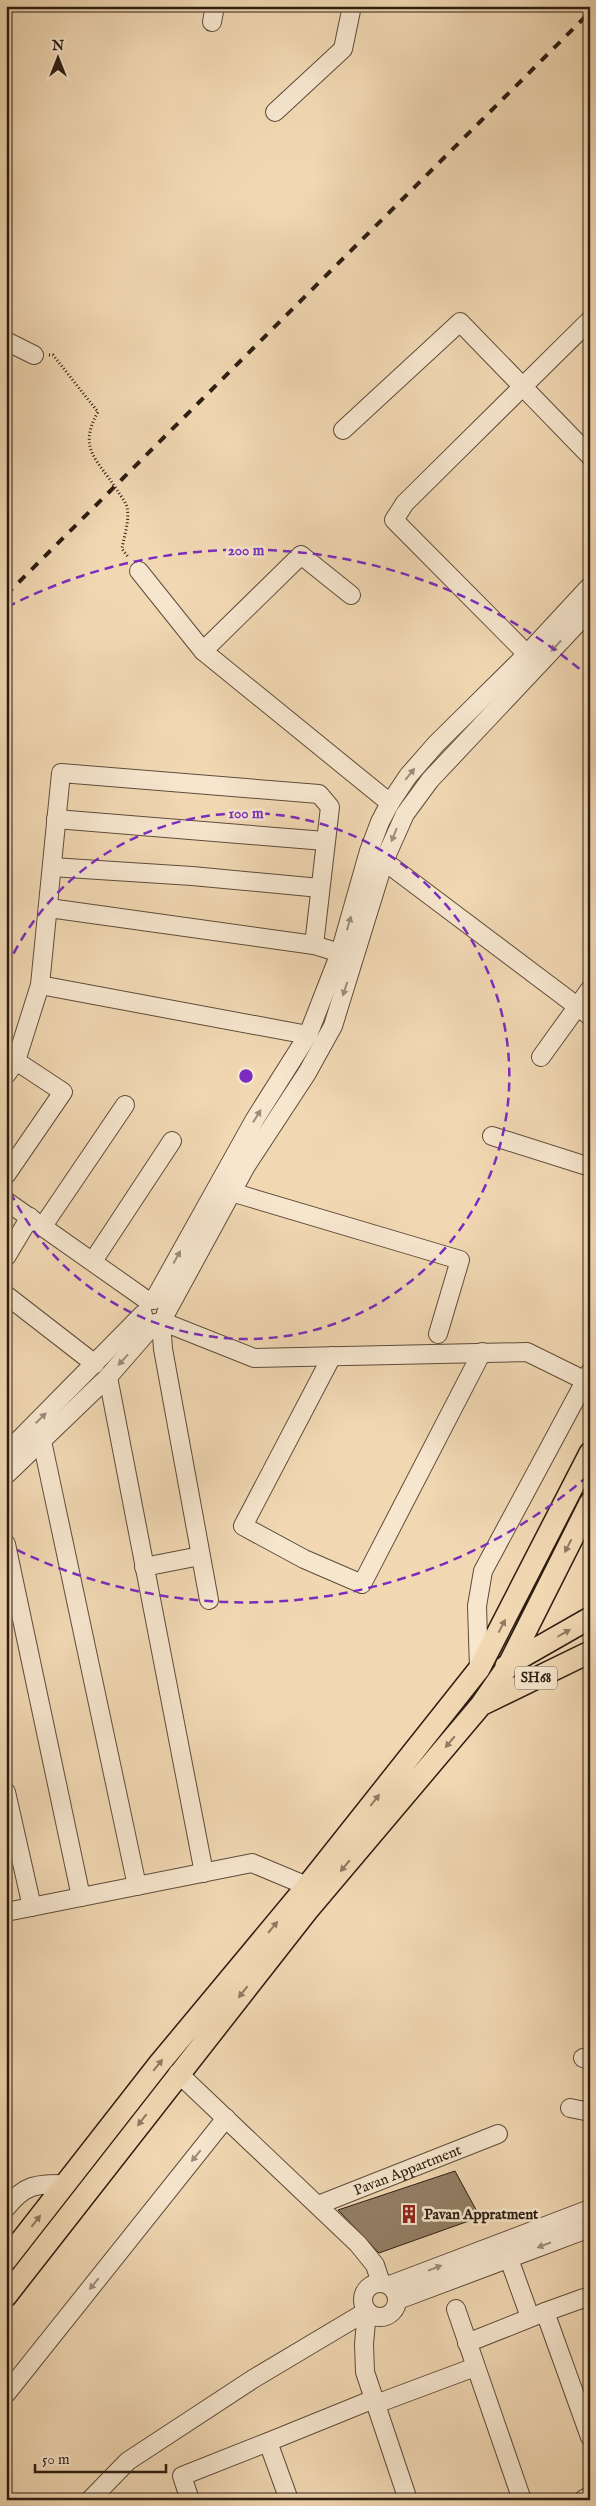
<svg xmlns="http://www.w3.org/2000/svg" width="596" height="2506" font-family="'IM FELL English',serif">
<rect width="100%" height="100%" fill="#f1d8b3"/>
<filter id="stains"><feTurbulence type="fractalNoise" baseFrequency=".004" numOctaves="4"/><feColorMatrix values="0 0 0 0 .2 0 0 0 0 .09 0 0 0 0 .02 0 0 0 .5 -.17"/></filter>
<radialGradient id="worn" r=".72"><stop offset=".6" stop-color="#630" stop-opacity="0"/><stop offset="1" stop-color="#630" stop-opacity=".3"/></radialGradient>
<path fill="#937e65" stroke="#2d1d11" d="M 455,2171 L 480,2217 L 379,2253 L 338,2210 Z"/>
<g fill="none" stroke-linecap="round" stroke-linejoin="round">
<g stroke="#5e4c3a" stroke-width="20">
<g id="minor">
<path d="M 212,22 L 215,6"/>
<path d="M 275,112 L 343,49 L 352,6"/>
<path d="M 6,341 L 34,355"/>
<path d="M 343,430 L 460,322 L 590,456"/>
<path d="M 139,571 L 203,651"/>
<path d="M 351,595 L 301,555 L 203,651 L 390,803"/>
<path d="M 527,654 L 394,520 L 405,503 L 590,320"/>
<path d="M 56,819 L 325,841"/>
<path d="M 384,861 L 590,1016"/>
<path d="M 52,867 L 192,876 L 320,888"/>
<path d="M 49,908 L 314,945 L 340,953"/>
<path d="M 308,1035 L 40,985 L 61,773 L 319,794 L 330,807 L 314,945"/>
<path d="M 541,1057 L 590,989"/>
<path d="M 16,1061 L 40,985"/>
<path d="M 6,1075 L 16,1061 L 63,1092 L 6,1175"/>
<path d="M 492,1136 L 590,1167"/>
<path d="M 231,1192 L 460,1260 L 438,1334"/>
<path d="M 6,1201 L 148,1301"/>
<path d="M 43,1226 L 125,1105"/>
<path d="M 6,1257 L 30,1217"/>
<path d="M 93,1261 L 172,1141"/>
<path d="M 6,1295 L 95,1364"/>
<path d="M 154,1300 L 255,1119 L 308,1035 L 340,953 L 369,851 L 380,822 L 390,803 L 408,776 L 436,744 L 527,654 L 590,586"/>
<path d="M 166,1313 L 246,1166 L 307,1073 L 333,1026 L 384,861 L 405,814 L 430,780 L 590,610"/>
<path d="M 332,1356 L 243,1526 L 304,1559 L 362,1584 L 482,1352"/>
<path d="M 108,1377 L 204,1873"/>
<path d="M 42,1441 L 137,1886"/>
<path d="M 6,1453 L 143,1314"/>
<path d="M 6,1475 L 108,1377 L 155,1323"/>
<path d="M 6,1544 L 81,1897"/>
<path d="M 144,1567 L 200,1556"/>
<path d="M 209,1600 L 163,1349 L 161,1321 L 254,1358 L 527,1352 L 590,1383"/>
<path d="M 479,1669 L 477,1606 L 483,1571 L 590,1372"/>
<path d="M 6,1792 L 32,1907"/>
<path d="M 6,1912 L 252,1863 L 307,1886"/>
<path d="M 583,2058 L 590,2060"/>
<path d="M 178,2073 L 358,2244 L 375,2265 L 381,2283"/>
<path d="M 570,2108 L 590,2112"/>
<path id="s1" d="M 318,2205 L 498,2134"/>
<path d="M 6,2208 C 25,2184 36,2184 65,2184"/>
<path d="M 509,2259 L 530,2317"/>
<circle cx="380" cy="2300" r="17"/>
<path d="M 390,2285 L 590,2209"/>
<path d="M 398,2300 L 590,2228"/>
<path d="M 456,2309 L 522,2500"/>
<path d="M 367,2311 L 364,2344 L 365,2372 L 408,2500"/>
<path d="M 545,2312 L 584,2298"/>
<path d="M 467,2343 L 545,2312 L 590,2437"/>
<path d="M 6,2394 L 226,2118"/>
<path d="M 376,2404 L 475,2367"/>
<path d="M 584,2499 L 590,2496"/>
<path d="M 90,2500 L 128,2461 L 253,2379 L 367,2311"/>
<path d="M 190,2500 L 182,2476 L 268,2442"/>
<path d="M 289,2500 L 268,2442 L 374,2399"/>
</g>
</g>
<g stroke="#2d1d11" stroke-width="24">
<path id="major" d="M 506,1666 L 590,1618
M 483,1704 L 590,1652
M 6,2260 L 159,2064 L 307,1886 L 479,1669 L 590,1453
M 6,2296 L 307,1911 L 481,1705 L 508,1666 L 590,1503"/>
</g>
<path stroke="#2d1d11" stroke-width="3" stroke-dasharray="1 2.5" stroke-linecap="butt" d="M 49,355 L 53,355 L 98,412 C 77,449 98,460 117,490 C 120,495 125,501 127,507 C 130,520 124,536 122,549 L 129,558"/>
<use href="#minor" stroke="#f6e6ce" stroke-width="18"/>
<use href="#major" stroke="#f1d8b3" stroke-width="21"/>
<path stroke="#2d1d11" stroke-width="4" stroke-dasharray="9 9" stroke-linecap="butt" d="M 6,595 L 590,12"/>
</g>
<defs><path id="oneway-solid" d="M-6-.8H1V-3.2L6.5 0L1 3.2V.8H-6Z" transform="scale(1.25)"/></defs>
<g fill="#9c8c79">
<use href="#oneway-solid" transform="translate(556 646) rotate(133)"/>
<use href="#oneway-solid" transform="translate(410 774) rotate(-51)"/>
<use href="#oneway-solid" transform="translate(394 835) rotate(112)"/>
<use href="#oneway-solid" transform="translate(349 923) rotate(-74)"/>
<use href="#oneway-solid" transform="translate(345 989) rotate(108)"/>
<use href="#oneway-solid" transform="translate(257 1116) rotate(-58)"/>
<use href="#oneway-solid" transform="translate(177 1257) rotate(-61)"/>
<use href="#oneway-solid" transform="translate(123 1360) rotate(132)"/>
<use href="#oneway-solid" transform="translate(41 1418) rotate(-45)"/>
<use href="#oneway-solid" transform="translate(196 2156) rotate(129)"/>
<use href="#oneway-solid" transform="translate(544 2245) rotate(159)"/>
<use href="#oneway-solid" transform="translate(435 2268) rotate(-21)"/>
<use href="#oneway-solid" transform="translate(94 2284) rotate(129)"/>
</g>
<g fill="#8f7a62">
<use href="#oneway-solid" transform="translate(568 1546) rotate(117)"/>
<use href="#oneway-solid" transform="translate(502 1626) rotate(-62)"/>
<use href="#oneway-solid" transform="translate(564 1633) rotate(-30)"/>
<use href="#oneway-solid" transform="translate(450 1742) rotate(130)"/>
<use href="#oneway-solid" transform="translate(375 1800) rotate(-52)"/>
<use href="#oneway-solid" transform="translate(345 1866) rotate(130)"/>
<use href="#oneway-solid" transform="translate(273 1927) rotate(-50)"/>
<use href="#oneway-solid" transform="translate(243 1992) rotate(128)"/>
<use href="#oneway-solid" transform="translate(158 2065) rotate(-51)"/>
<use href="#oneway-solid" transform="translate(142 2120) rotate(128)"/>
<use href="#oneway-solid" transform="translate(36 2221) rotate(-52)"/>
</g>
<g fill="none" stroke="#7b2cbf" stroke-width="2.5" stroke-dasharray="9 6">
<path d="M7 967A263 263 0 1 1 7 1185"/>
<path d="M588 1476A526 526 0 0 1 7 1545M7 607A526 526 0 0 1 588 676"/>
</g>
<defs>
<g id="building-bare" transform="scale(1.5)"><path d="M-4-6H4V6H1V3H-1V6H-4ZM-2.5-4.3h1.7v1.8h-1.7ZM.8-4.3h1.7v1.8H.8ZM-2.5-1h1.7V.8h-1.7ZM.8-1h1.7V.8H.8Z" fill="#8f2418" stroke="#f6e6ce" stroke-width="2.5" paint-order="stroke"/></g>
</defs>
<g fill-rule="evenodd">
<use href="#building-bare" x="409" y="2214"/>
</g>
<g text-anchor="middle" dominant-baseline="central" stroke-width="5" stroke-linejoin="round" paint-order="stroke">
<rect fill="#f6e6ce" stroke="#69594a" stroke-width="1" x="515" y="1666.5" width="42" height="23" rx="4"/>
<g font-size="14" font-weight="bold" fill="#2d1d11">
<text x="536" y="1678">SH68</text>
</g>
<g font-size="15" fill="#2d1d11" stroke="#f6e6ce">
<text stroke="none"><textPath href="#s1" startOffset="96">Pavan Appartment</textPath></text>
</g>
<g font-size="15" font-weight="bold" fill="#2d1d11" stroke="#f6e6ce" text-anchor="start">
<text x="424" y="2214">Pavan Appratment</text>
</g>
</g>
<circle cx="246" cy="1076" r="8" fill="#7b2cbf" stroke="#f6e6ce" stroke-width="2.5"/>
<g font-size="15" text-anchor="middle" font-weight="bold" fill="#7b2cbf" stroke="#f6e6ce" stroke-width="5" stroke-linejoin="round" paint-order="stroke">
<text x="246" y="555">200 m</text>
<text x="246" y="818">100 m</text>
</g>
<rect width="596" height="2506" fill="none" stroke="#f1d8b3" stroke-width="25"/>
<rect x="8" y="8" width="581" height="2491" fill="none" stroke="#2d1d11" stroke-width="2.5"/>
<rect x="12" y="12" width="571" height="2481" fill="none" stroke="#2d1d11"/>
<g transform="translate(58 58)" stroke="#f6e6ce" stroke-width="4" paint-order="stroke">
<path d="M0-4L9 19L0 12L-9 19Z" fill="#2d1d11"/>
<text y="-8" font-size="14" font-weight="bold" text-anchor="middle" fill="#2d1d11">N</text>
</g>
<path d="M35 2464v8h131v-8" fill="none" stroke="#2d1d11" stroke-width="2.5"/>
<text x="42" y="2464" font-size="15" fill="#2d1d11" stroke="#f6e6ce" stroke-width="4" paint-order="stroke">50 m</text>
<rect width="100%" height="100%" filter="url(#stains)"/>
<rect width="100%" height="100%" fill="url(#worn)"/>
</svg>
